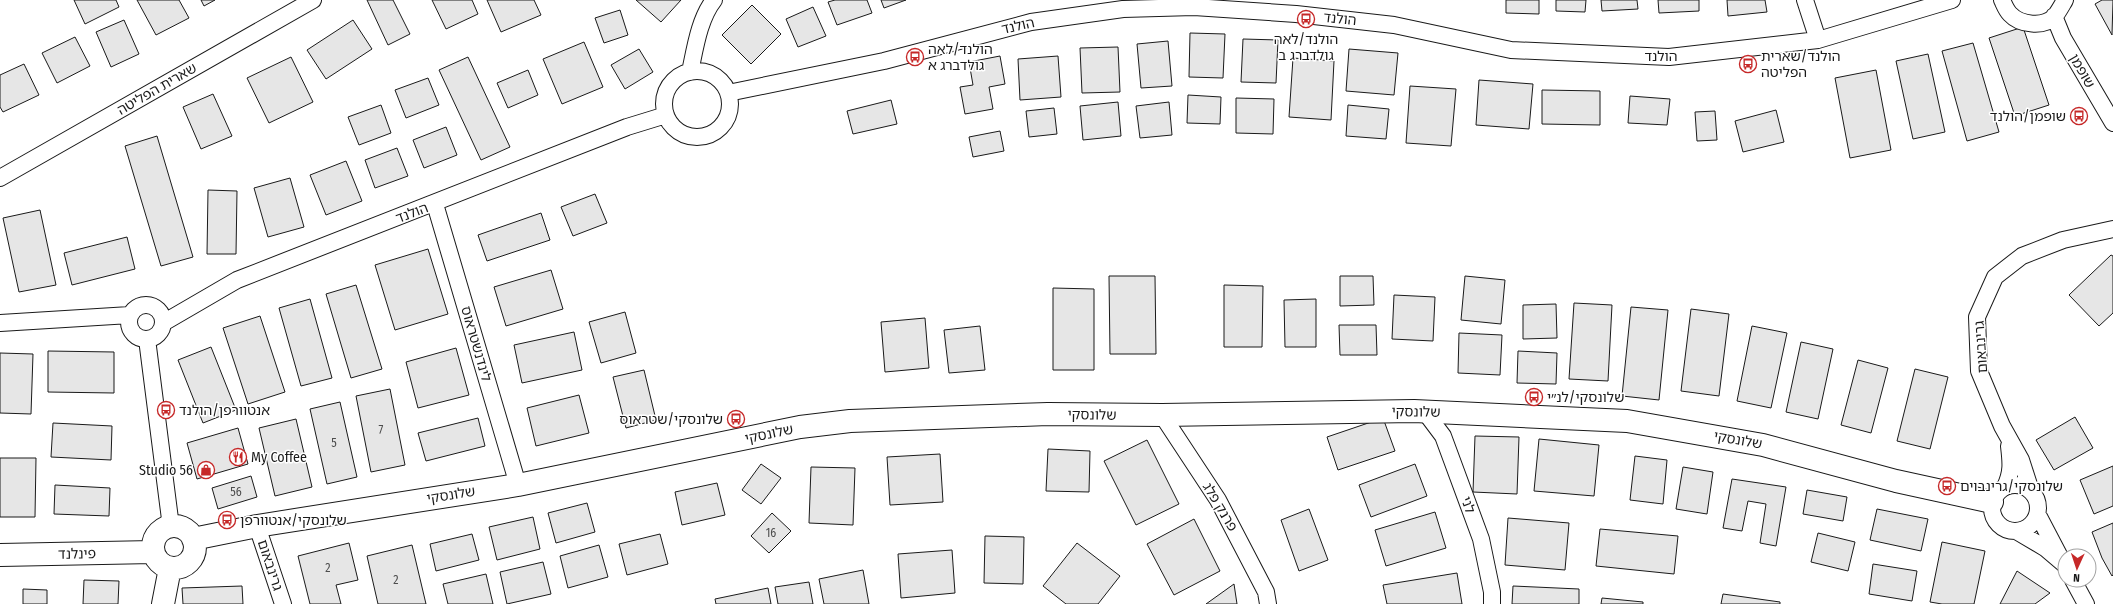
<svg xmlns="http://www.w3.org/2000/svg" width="2113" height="604" font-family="'Fira Sans Condensed','Noto Sans Hebrew',sans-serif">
<rect width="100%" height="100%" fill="#fff"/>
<path fill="#e6e6e6" stroke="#1a1a1a" d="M 74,0 L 116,0 L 119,7 L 85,24 Z
M 137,0 L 179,0 L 189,18 L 156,35 Z
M 201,0 L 215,0 L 204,6 Z
M 367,0 L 393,0 L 410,34 L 388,45 Z
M 432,0 L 472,0 L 478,14 L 446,29 Z
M 487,0 L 534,0 L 541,15 L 501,32 Z
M 636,0 L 681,0 L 661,22 Z
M 835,0 L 867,0 L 872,13 L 837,25 L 828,2 Z
M 881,0 L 906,0 L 884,8 Z
M 1506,0 L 1539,0 L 1539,14 L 1506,13 Z
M 1556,0 L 1586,0 L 1585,12 L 1556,11 Z
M 1601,0 L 1637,0 L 1638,9 L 1602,11 Z
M 1658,0 L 1699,0 L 1699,11 L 1659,13 Z
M 1727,0 L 1765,0 L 1767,12 L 1728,16 Z
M 2102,0 L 2113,0 L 2112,35 L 2095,4 Z
M 752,5 L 781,34 L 751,64 L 722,35 Z
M 813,7 L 826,36 L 798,47 L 786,19 Z
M 620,10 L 628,35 L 604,43 L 595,18 Z
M 124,20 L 139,54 L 111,67 L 96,32 Z
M 353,20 L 372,49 L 326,79 L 307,50 Z
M 2023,27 L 2049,105 L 2015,116 L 1989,38 Z
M 1190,33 L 1225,34 L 1223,78 L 1189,77 Z
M 75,37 L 90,66 L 57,83 L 42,53 Z
M 1243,39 L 1278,40 L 1276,83 L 1241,82 Z
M 1168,41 L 1172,86 L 1141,88 L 1137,44 Z
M 584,42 L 603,87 L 562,104 L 543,59 Z
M 1973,43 L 1999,132 L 1967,141 L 1942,51 Z
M 1118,47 L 1120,92 L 1082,93 L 1080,48 Z
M 639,49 L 653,72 L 625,89 L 611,65 Z
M 1349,49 L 1398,53 L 1394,95 L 1346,91 Z
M 1928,54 L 1945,132 L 1913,139 L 1896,61 Z
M 1000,56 L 1005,84 L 989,87 L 993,109 L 965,114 L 960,87 L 973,85 L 969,62 Z
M 1058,56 L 1061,97 L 1020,100 L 1018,59 Z
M 291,57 L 313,102 L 269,123 L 247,78 Z
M 468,57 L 510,147 L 481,160 L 439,70 Z
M 1293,58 L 1334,61 L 1331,120 L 1289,117 Z
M 24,64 L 39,95 L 3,112 L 0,107 L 0,75 Z
M 528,70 L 538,95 L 508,108 L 497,83 Z
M 1876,70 L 1891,150 L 1850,158 L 1835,78 Z
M 428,78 L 439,105 L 406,118 L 395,90 Z
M 1479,80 L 1533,84 L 1529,129 L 1476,125 Z
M 1410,86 L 1456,89 L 1451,146 L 1406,143 Z
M 1542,90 L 1600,91 L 1600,125 L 1542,124 Z
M 213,94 L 232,136 L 201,149 L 183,107 Z
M 1188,95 L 1221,97 L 1220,124 L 1187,123 Z
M 1630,96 L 1670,99 L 1667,125 L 1628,123 Z
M 1236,98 L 1274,99 L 1273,134 L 1236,133 Z
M 891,100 L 897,124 L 853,134 L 847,111 Z
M 1118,102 L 1121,136 L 1083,140 L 1080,106 Z
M 1169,102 L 1172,135 L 1140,138 L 1136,106 Z
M 381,105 L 391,133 L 359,145 L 348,117 Z
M 1348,105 L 1389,109 L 1386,139 L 1346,136 Z
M 1054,108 L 1057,134 L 1029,137 L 1026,111 Z
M 1776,110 L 1784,142 L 1743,152 L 1735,121 Z
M 1715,111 L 1717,140 L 1697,141 L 1695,112 Z
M 446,127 L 457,155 L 424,168 L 413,140 Z
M 1000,131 L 1004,151 L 973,157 L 969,137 Z
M 157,136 L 193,257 L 161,266 L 125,146 Z
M 397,148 L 408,176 L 375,188 L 365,160 Z
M 346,161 L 362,201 L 326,215 L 310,175 Z
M 290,178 L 304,227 L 268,237 L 254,188 Z
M 208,190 L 237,191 L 236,254 L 207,254 Z
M 595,194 L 607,223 L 573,236 L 561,207 Z
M 40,210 L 56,285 L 19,292 L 3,218 Z
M 541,213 L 550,240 L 487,261 L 478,235 Z
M 127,237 L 135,269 L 72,285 L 64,253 Z
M 428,249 L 448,314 L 395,330 L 375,265 Z
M 2111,255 L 2113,256 L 2113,313 L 2099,326 L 2069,295 Z
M 551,270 L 563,309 L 506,326 L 494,287 Z
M 1109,276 L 1155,276 L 1156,354 L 1110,354 Z
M 1340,276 L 1373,276 L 1374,305 L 1340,306 Z
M 1465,276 L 1505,280 L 1501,324 L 1461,320 Z
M 356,285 L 382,369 L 351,378 L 326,294 Z
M 1224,285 L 1263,286 L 1262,347 L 1224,347 Z
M 1053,288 L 1094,289 L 1094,370 L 1053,370 Z
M 1394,295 L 1435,297 L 1433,341 L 1392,339 Z
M 310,299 L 332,378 L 301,386 L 279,308 Z
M 1316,299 L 1316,347 L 1285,347 L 1284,300 Z
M 1574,303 L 1612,305 L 1608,381 L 1569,379 Z
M 1556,304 L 1557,338 L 1523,339 L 1523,305 Z
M 1631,307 L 1668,310 L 1659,400 L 1622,396 Z
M 1691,309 L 1729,314 L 1719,396 L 1681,391 Z
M 625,312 L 636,353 L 601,363 L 589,322 Z
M 260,316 L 285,392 L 248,404 L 223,328 Z
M 925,318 L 929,368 L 885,372 L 881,322 Z
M 1339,325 L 1376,325 L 1377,355 L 1340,355 Z
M 980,326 L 985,370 L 949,373 L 944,330 Z
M 1752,326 L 1787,333 L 1771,408 L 1737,401 Z
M 574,332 L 582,370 L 522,383 L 514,345 Z
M 1459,333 L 1502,335 L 1500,375 L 1458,373 Z
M 1801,342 L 1833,349 L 1818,419 L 1786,412 Z
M 211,347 L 236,410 L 203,423 L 178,360 Z
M 456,348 L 469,395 L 418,408 L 406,362 Z
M 48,351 L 114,352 L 114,393 L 48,392 Z
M 1518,351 L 1557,353 L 1556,384 L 1517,383 Z
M 0,353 L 33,354 L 31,414 L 0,413 Z
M 1858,360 L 1888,368 L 1871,433 L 1841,425 Z
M 1915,369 L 1948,377 L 1930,449 L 1897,441 Z
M 644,370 L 656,420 L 626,428 L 613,377 Z
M 390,389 L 405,465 L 371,472 L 356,396 Z
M 579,395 L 589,433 L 536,446 L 527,408 Z
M 340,402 L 357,477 L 327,484 L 310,409 Z
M 2075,417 L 2093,448 L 2054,470 L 2036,440 Z
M 478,418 L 485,446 L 426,461 L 418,433 Z
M 1383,418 L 1395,451 L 1338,470 L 1327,437 Z
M 296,419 L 312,487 L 275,496 L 259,428 Z
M 53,423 L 112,426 L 111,460 L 51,457 Z
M 238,428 L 248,464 L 197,479 L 187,443 Z
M 1475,436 L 1519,437 L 1517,494 L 1473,492 Z
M 1539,439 L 1599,445 L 1594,496 L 1534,491 Z
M 1147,440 L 1179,504 L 1136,525 L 1104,461 Z
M 1048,449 L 1090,451 L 1089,492 L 1046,491 Z
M 940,454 L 943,502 L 890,505 L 887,457 Z
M 1635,456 L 1667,460 L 1663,504 L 1630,500 Z
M 0,458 L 36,458 L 35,517 L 0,517 Z
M 761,464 L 781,478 L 761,504 L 742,490 Z
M 1415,464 L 1427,496 L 1371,517 L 1359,485 Z
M 2113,466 L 2113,506 L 2094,514 L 2080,480 Z
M 811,467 L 855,468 L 853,525 L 809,523 Z
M 1683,467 L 1713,472 L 1707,514 L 1676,509 Z
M 251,476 L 257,497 L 218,509 L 212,488 Z
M 1732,479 L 1786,487 L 1776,546 L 1760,543 L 1766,504 L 1748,501 L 1742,531 L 1723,528 Z
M 717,483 L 725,515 L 682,525 L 675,492 Z
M 55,485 L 110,488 L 109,516 L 54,514 Z
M 1807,490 L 1847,497 L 1843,521 L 1803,514 Z
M 587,503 L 595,532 L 556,543 L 548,513 Z
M 1309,509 L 1328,560 L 1299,571 L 1281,520 Z
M 1877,509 L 1928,519 L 1921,551 L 1870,540 Z
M 1435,512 L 1446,548 L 1386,566 L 1375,530 Z
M 772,513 L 791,531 L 769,553 L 751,536 Z
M 533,517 L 540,549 L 497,560 L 489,527 Z
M 1508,518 L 1569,523 L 1565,570 L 1505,565 Z
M 1194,519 L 1220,571 L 1174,595 L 1147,544 Z
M 2113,523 L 2113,575 L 2112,576 L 2102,558 L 2092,532 Z
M 1600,529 L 1678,536 L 1674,574 L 1596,566 Z
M 1818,533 L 1855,542 L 1848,571 L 1811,562 Z
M 472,534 L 479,560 L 436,571 L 430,544 Z
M 660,534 L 668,564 L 627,575 L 619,544 Z
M 985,536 L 1024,537 L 1023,584 L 984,583 Z
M 1942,542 L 1985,551 L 1974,604 L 1942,604 L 1930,602 Z
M 349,543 L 358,580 L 336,585 L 341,604 L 310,604 L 298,556 Z
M 1077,543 L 1120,576 L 1098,604 L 1066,604 L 1043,586 Z
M 412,545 L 426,604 L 378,604 L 367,556 Z
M 599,545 L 608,577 L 568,588 L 560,556 Z
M 952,550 L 955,593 L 901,598 L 898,554 Z
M 543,562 L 551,594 L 507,604 L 500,572 Z
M 1873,564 L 1917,571 L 1912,601 L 1869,594 Z
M 863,570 L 869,604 L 824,604 L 819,579 Z
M 2017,571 L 2050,593 L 2035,604 L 2000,604 Z
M 1457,573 L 1462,604 L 1387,604 L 1383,585 Z
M 486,574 L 493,604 L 448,604 L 443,584 Z
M 84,580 L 119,581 L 118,604 L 83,604 Z
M 809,582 L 813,604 L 778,604 L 775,587 Z
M 1234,584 L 1237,604 L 1206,604 Z
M 242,586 L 243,604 L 183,604 L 182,588 Z
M 1513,586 L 1579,589 L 1579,604 L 1512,604 Z
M 768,588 L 771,604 L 716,604 L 715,599 Z
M 23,589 L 47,590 L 47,604 L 23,604 Z
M 1723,594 L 1780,602 L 1780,604 L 1721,604 Z
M 1602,598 L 1643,602 L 1643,604 L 1601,604 Z"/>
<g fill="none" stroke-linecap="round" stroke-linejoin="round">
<g stroke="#1a1a1a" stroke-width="18">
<path id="street" d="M 1805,0 L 1818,40
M 2002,0 C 2004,4 2006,10 2010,14 C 2020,25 2044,28 2055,16 C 2059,11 2062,5 2065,0
M 2054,16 L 2063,38 L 2113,123
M664 104a33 33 0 1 1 66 0a33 33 0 1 1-66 0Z
M 690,72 C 695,49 699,19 714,0
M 728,93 L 884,61 L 1031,22 L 1123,9 L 1194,7 L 1296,14 L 1394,25 L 1511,50 L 1669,57 L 1818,40 L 1952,0
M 0,178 L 313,0
M 435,204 L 518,485
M129 322a17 17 0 1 1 34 0a17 17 0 1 1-34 0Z
M 0,323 L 130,315
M 163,323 L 237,280 L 627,127 L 666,115
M 147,339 L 171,527
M 1425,412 L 1443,436 L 1481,539 L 1492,592 L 1492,604
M 1162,415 L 1218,500 L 1266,592 L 1268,604
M1992 508a23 23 0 1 1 46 0a23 23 0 1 1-46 0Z
M 2005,487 C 2012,472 2011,463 2009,446
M 2031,491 L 2021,460 L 2002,426 L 1979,371 L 1977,317 L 1995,277 L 2022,256 L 2063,240 L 2113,229
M 2038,515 L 2060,557
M 257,526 L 283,604
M 2018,532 L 2045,548 L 2065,565
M 2073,580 L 2086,604"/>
</g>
<g stroke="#1a1a1a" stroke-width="24">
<path id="secondary" d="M153 547a21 21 0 1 1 42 0a21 21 0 1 1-42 0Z
M 193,539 L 257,526 L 518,485 L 800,427 L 850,421 L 1048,414 L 1162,415 L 1414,411 L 1627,421 L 1763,445 L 1896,481 L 1992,502
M 0,555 L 153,552
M 163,604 L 170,568"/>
</g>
<use href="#street" stroke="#fff" stroke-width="16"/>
<use href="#secondary" stroke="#fff" stroke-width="22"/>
</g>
<defs>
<g id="bus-ring" transform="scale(0.9)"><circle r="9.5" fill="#fff" stroke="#c62828" stroke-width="1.5"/><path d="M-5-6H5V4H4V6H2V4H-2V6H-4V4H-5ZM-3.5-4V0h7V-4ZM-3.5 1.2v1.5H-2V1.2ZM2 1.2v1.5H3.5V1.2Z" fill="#c62828"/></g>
<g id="restaurant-ring" transform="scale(0.9)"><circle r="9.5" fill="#fff" stroke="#c62828" stroke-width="1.5"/><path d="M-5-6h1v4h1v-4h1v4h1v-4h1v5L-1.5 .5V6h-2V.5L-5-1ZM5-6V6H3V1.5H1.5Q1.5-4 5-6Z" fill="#c62828"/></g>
<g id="shop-ring" transform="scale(0.9)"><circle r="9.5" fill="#fff" stroke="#c62828" stroke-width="1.5"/><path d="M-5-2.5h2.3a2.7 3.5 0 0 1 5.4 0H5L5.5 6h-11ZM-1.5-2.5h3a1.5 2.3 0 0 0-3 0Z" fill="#c62828"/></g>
</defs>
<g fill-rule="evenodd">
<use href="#bus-ring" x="1306" y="19"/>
<use href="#bus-ring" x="915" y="57"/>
<use href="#bus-ring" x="1748" y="64"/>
<use href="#bus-ring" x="2079" y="116"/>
<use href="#bus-ring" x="1534" y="397"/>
<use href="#bus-ring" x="166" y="410"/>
<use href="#bus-ring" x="736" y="419"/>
<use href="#restaurant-ring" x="238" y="457"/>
<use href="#shop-ring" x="206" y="470"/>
<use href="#bus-ring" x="1947" y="486"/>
<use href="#bus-ring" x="227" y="520"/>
</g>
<g text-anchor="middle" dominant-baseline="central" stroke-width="3" stroke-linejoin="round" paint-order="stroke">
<g font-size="12" fill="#4d4d4d">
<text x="381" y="430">7</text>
<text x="334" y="443">5</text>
<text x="236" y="492">56</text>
<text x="771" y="533">16</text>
<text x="328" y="568">2</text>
<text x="396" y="580">2</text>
</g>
<g font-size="14" fill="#1a1a1a" stroke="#fff">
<text transform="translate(1340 19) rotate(6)">הולנד</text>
<text transform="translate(1018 26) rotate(-13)">הולנד</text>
<text x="1661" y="56">הולנד</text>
<text transform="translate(2082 71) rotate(60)">שופמן</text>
<text transform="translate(157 89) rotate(-30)">שארית הפליטה</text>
<text transform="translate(412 213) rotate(-21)">הולנד</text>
<text transform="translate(476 344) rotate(74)">לינדנשטראוס</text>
<text transform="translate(1981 347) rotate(-94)">גרינבאום</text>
<text transform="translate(1416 412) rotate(1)">שלונסקי</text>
<text transform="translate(1092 415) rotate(1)">שלונסקי</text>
<text transform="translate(769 434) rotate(-12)">שלונסקי</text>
<text transform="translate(1738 440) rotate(10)">שלונסקי</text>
<text transform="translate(451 495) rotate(-9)">שלונסקי</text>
<text transform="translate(1468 505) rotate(70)">לני</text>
<text transform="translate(1220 507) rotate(59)">פרנק פלג</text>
<text transform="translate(77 554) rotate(-1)">פינלנד</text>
<text transform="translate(270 565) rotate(72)">גרינבאום</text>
</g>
<g font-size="14" fill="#1a1a1a" stroke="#fff" text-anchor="start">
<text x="1306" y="39" text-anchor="middle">הולנד/לאה<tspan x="1306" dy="16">גולדברג ב</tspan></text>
<text x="928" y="49">הולנד/לאה<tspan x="928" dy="16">גולדברג א</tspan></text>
<text x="1761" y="56">הולנד/שארית<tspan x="1761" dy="16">הפליטה</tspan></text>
<text x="2066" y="116" text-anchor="end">שופמן/הולנד</text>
<text x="1547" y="397">שלונסקי/לנ״י</text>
<text x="179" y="410">אנטוורפן/הולנד</text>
<text x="723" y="419" text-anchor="end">שלונסקי/שטראוס</text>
<text x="251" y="457">My Coffee</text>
<text x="193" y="470" text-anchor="end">Studio 56</text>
<text x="1960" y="486">שלונסקי/גרינבוים</text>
<text x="240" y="520">שלונסקי/אנטוורפן</text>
</g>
</g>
<g transform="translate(2077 568) rotate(183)"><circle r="19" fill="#ffffff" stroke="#a3a3a3"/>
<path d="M0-3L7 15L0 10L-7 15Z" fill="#c62828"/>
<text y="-6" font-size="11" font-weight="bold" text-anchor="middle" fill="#1a1a1a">N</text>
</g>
</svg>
